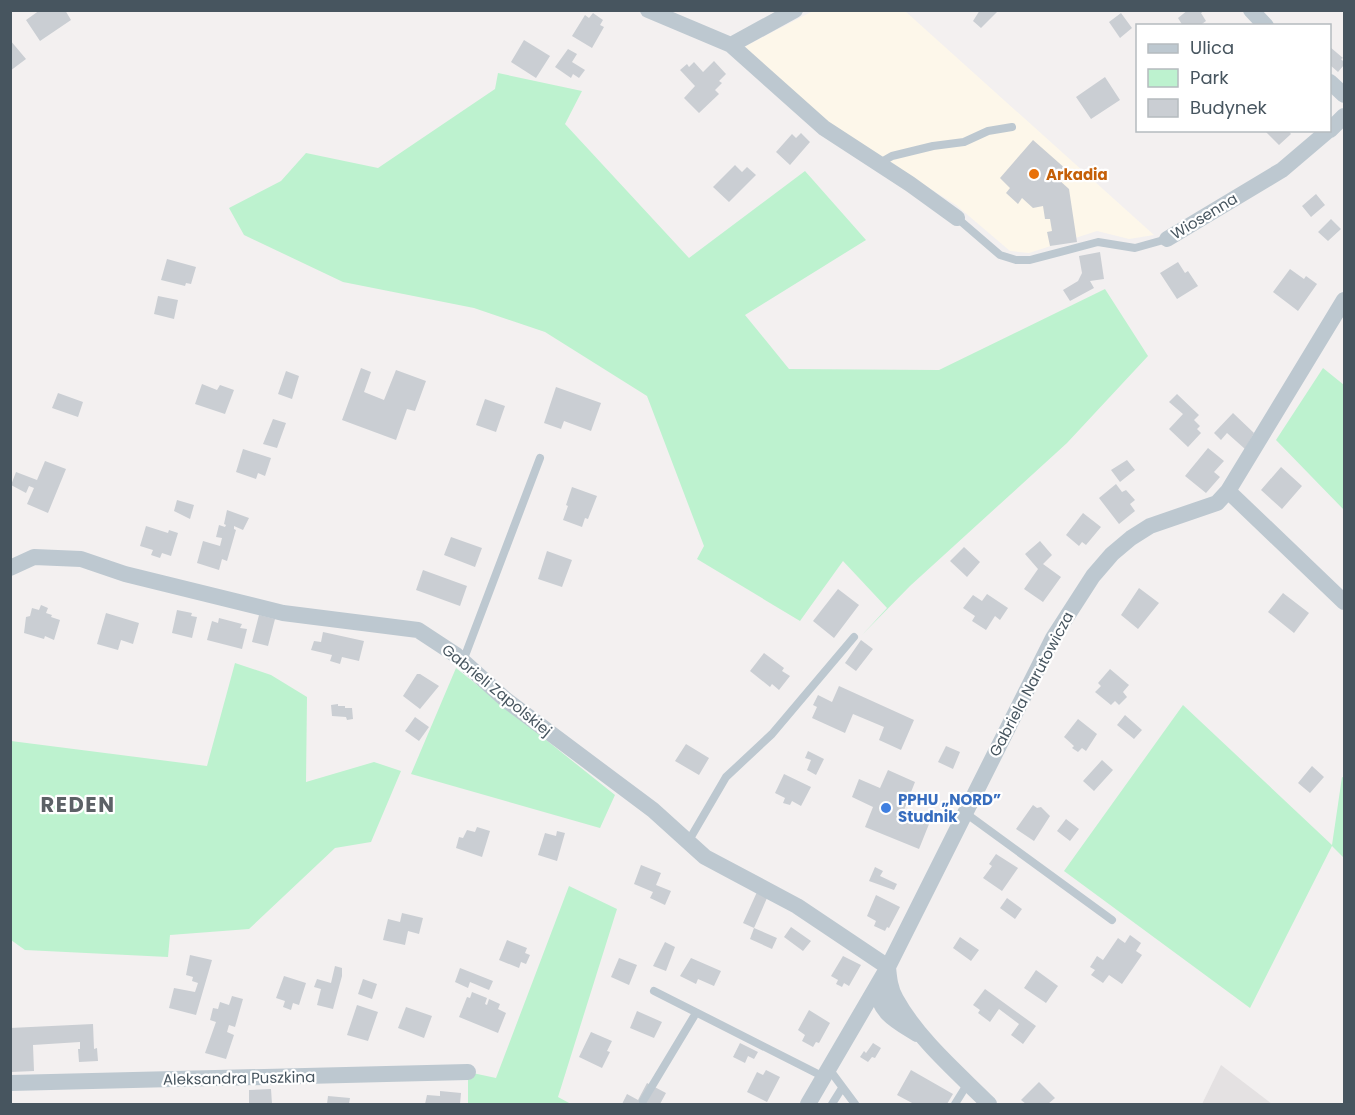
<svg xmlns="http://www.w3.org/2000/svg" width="1355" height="1115" font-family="Poppins,sans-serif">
<rect width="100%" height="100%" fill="#f3f0f0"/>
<path fill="#fdf7ea" d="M 813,11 L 905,11 L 1154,235 L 1129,239 L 1097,231 L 1029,253 L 1010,251 L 956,205 L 833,127 L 744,47 Z"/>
<path fill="#e4e1e2" d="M 1221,1065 L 1272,1104 L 1202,1104 Z"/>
<path fill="#bdf2cf" d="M 498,73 L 582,91 L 565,124 L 689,258 L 805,171 L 866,240 L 745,315 L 789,369 L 939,370 L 1105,289 L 1148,356 L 1067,443 L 910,586 L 862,635 L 887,608 L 843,561 L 800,621 L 697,559 L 704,546 L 647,396 L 545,332 L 474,308 L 343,282 L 244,235 L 229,208 L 281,181 L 306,153 L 378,168 L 495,89 Z
M 1323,368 L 1344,385 L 1344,510 L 1276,440 Z
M 235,663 L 271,675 L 307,697 L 306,782 L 374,762 L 401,771 L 371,842 L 335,848 L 249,929 L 170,935 L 168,957 L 25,950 L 11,940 L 11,741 L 207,766 Z
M 456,668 L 615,795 L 600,828 L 411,774 Z
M 1183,705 L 1332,845 L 1342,777 L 1344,778 L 1344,858 L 1332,846 L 1250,1008 L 1064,871 Z
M 569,886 L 617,909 L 558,1097 L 571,1104 L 468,1104 L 468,1072 L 496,1078 Z"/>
<path fill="#caced3" d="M 40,10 L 65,10 L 71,20 L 40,41 L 26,20 Z
M 980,10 L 999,10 L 981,28 L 973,21 Z
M 1188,10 L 1205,10 L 1201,13 L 1206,21 L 1199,26 L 1183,26 L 1178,18 Z
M 593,13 L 603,20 L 600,25 L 604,27 L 592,48 L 572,36 L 585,15 L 589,18 Z
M 1121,13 L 1132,28 L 1120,38 L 1109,22 Z
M 10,40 L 26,59 L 10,71 Z
M 524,40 L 550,56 L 536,78 L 511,62 Z
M 1330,47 L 1343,58 L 1341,59 L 1344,62 L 1344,65 L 1338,72 L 1330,65 Z
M 568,49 L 577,54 L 572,62 L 585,70 L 579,78 L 573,74 L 571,78 L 555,67 Z
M 714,61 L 726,74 L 719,81 L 722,83 L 715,90 L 719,94 L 699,113 L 684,98 L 695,86 L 680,70 L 687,64 L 689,67 L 694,62 L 703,72 Z
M 1105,77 L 1120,100 L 1091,119 L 1076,97 Z
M 1267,130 L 1288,130 L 1291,134 L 1279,145 L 1266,132 Z
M 801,133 L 810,142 L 790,165 L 776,152 L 792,134 L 796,138 Z
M 1033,140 L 1067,170 L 1059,180 L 1069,189 L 1077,242 L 1050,246 L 1047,232 L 1052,231 L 1050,219 L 1045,219 L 1043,206 L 1033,208 L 1022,198 L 1018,204 L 1006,193 L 1010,188 L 1000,178 Z
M 735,165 L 742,172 L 747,167 L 756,175 L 729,202 L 713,187 Z
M 1316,194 L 1325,205 L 1311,217 L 1302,206 Z
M 1331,219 L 1341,229 L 1328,241 L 1318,232 Z
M 1100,252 L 1104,279 L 1090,281 L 1094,288 L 1070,301 L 1063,290 L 1078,281 L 1082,273 L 1079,256 Z
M 167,259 L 196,267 L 191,284 L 186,283 L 185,286 L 161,280 Z
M 1178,262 L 1185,273 L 1188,271 L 1198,286 L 1177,299 L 1160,273 Z
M 1290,269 L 1304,279 L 1306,276 L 1317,284 L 1298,311 L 1273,292 Z
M 158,296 L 178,300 L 174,319 L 154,314 Z
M 361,368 L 371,372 L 364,392 L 384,400 L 396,370 L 426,381 L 415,411 L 407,409 L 396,440 L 342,420 Z
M 286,371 L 299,376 L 292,399 L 278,394 Z
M 202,384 L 217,390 L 220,385 L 234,390 L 225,414 L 195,404 Z
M 556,387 L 601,403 L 591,431 L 564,421 L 561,429 L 544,423 Z
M 58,393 L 83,402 L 78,417 L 52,408 Z
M 1177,394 L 1199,415 L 1194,420 L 1200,426 L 1197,429 L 1201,433 L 1188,447 L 1169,429 L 1183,414 L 1169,402 Z
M 485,399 L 505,406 L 496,432 L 476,425 Z
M 1233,413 L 1254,433 L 1245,449 L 1227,433 L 1221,440 L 1214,433 Z
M 273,419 L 286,423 L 277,448 L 263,444 Z
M 1208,448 L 1224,461 L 1214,472 L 1220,477 L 1206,493 L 1185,476 Z
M 243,449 L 271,458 L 265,476 L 258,473 L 256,479 L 236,472 Z
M 1127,460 L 1135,470 L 1120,482 L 1111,470 Z
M 45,461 L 66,469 L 48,513 L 27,504 L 34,488 L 29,486 L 26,493 L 11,485 L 16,472 L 37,480 Z
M 1281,467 L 1302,486 L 1282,509 L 1261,490 Z
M 1116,484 L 1122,492 L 1126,490 L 1135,500 L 1130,504 L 1135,511 L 1119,524 L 1099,498 Z
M 572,487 L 597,496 L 588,519 L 585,518 L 582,527 L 563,520 L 568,506 L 566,505 Z
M 177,500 L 194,505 L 190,519 L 174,511 Z
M 227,510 L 249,518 L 243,530 L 234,526 L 234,529 L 236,530 L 227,561 L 222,559 L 219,570 L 197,563 L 203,541 L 220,546 L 222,538 L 216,537 L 219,525 L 225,527 L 226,525 L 224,524 Z
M 1083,513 L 1101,527 L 1086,545 L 1082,542 L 1079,546 L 1066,535 Z
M 146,526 L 168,533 L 169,530 L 178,533 L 171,556 L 162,553 L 160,558 L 151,555 L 153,550 L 140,546 Z
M 451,537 L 482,548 L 475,567 L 444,555 Z
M 1040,541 L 1052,555 L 1043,564 L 1061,577 L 1043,602 L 1024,589 L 1038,569 L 1025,554 Z
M 964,547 L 980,562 L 967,577 L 950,561 Z
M 547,551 L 572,560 L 562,587 L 538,579 Z
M 423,570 L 467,586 L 460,606 L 416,590 Z
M 1139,588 L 1159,603 L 1138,629 L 1121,615 Z
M 838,589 L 859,605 L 834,638 L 813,621 Z
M 1283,593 L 1309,613 L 1294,633 L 1268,612 Z
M 987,594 L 1008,608 L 1000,620 L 995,616 L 986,630 L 972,621 L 975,616 L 963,608 L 973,595 L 982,601 Z
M 41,605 L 48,608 L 46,613 L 52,615 L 51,617 L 60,620 L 54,640 L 45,636 L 44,639 L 24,633 L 26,617 L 30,616 L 32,608 L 39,610 Z
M 177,610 L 192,613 L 191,616 L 197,617 L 192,638 L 172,633 Z
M 106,613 L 139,623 L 133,644 L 121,640 L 118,650 L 97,644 Z
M 259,615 L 275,619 L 268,646 L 252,642 Z
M 219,618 L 242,624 L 240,628 L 247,629 L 242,649 L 207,640 L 212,621 L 218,623 Z
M 323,632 L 364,641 L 359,661 L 342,657 L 340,664 L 330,661 L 332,655 L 311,650 L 314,641 L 321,642 Z
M 861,640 L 873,649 L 856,671 L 845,663 Z
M 764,653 L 784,668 L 782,671 L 790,676 L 779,690 L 772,684 L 770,687 L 750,671 Z
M 1110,669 L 1129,685 L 1123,692 L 1127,697 L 1119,705 L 1115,701 L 1111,705 L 1095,692 L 1101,686 L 1098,683 Z
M 417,674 L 420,674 L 439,686 L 420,709 L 403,696 Z
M 839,686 L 914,720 L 901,750 L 879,740 L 887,719 L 884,727 L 853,714 L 845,733 L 812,718 L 817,707 L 813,705 L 818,695 L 832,702 Z
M 338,704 L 338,706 L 345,706 L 345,708 L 352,708 L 353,719 L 347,720 L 346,717 L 332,716 L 331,705 Z
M 1125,715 L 1142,730 L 1134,739 L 1117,725 Z
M 415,717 L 429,727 L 419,741 L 405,731 Z
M 1078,719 L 1097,734 L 1086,751 L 1082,748 L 1078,752 L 1072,748 L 1074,746 L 1064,737 Z
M 686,744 L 709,758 L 699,775 L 675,761 Z
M 946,746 L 960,752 L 953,769 L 938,762 Z
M 808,751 L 824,759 L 816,775 L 807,770 L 811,760 L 805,758 Z
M 1102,760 L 1113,770 L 1094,791 L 1083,781 Z
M 1312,766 L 1324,777 L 1310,793 L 1298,783 Z
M 888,770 L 915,782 L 904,810 L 925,818 L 924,822 L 929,824 L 919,849 L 865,827 L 873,807 L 852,797 L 859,779 L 880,788 Z
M 784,774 L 811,787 L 801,806 L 792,801 L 790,805 L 783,803 L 785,798 L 775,793 Z
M 1033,805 L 1037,808 L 1041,807 L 1050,816 L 1034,841 L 1016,829 Z
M 1066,819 L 1079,829 L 1070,841 L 1057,831 Z
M 477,827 L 490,831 L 482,857 L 456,848 L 459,837 L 463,838 L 467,830 L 475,832 Z
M 557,831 L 565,833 L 557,861 L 538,855 L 545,833 L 556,836 Z
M 996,854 L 1018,868 L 1002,891 L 983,878 L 992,866 L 989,864 Z
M 641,865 L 661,873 L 656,885 L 671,891 L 665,905 L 650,898 L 653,892 L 634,884 Z
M 875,867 L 883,871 L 880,876 L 897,884 L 894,890 L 869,881 Z
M 757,892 L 767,898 L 754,928 L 777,938 L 772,949 L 750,939 L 754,928 L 743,923 Z
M 876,895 L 900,907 L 889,928 L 887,927 L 885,931 L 874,926 L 876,921 L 867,916 Z
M 1007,898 L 1022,909 L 1015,919 L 1000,908 Z
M 402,913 L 423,918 L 419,934 L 408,931 L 405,945 L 383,940 L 388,919 L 400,922 Z
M 791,927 L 811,941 L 803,951 L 784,937 Z
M 1130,935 L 1141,943 L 1136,951 L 1142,955 L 1122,984 L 1109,975 L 1103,983 L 1091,975 L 1095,970 L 1090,967 L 1097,956 L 1103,960 L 1118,938 L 1125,943 Z
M 960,937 L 979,950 L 971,961 L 953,948 Z
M 507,940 L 527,948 L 525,953 L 530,955 L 526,964 L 521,962 L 519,968 L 499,960 Z
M 665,942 L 675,947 L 666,971 L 653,966 Z
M 190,955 L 212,960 L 196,1015 L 169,1008 L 174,988 L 195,992 L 198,983 L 192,981 L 193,977 L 186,975 Z
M 843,956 L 861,965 L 849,986 L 844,983 L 842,987 L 836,984 L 838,980 L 831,976 Z
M 619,958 L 637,965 L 629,985 L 611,977 Z
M 691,958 L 721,971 L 714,986 L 698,979 L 696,984 L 680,976 Z
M 335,966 L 342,968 L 342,976 L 333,1009 L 317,1005 L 321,989 L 314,987 L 317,979 L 331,983 Z
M 460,968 L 493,981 L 489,990 L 470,982 L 468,988 L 455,982 Z
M 1036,970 L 1058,986 L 1046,1003 L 1024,988 Z
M 284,976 L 306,983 L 299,1005 L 293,1003 L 291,1010 L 283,1007 L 285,1001 L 276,998 Z
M 363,979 L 377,984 L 372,999 L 358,994 Z
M 985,989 L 1036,1026 L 1023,1044 L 1011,1035 L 1019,1024 L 999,1009 L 990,1022 L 978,1013 L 980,1010 L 973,1005 Z
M 472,992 L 487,998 L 485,1004 L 487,1005 L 489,999 L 500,1004 L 498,1009 L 506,1013 L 498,1033 L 459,1017 L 467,997 L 470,998 Z
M 232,996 L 243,999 L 235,1027 L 229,1025 L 227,1032 L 234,1035 L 226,1059 L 205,1053 L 216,1022 L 210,1020 L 213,1008 L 218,1009 L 220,1002 L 229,1005 Z
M 357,1005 L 378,1012 L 368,1041 L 347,1035 Z
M 406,1007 L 432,1016 L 424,1038 L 398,1028 Z
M 809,1010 L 830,1023 L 819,1043 L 816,1042 L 813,1047 L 802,1041 L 805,1035 L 798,1030 Z
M 637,1011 L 662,1022 L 654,1038 L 630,1028 Z
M 93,1024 L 94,1049 L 97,1048 L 98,1061 L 79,1062 L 78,1049 L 80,1049 L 80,1042 L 33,1045 L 34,1071 L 11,1072 L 10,1028 Z
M 591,1032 L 612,1041 L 607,1051 L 610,1052 L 602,1068 L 579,1057 Z
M 740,1043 L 758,1052 L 754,1059 L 748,1056 L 745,1063 L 733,1057 Z
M 873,1043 L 881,1048 L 875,1058 L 872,1057 L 868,1062 L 860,1057 L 864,1051 L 866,1053 Z
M 766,1070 L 780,1077 L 767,1102 L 747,1092 L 757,1072 L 763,1075 Z
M 911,1070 L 953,1094 L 947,1104 L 914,1104 L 897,1095 Z
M 1039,1082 L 1055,1098 L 1048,1104 L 1026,1104 L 1021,1100 Z
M 647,1083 L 666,1093 L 660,1104 L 622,1104 L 627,1094 L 638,1100 Z
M 271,1089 L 272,1104 L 249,1104 L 249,1090 Z
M 440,1091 L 461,1093 L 460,1104 L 425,1104 L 427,1095 L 440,1096 Z
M 328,1096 L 350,1098 L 349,1104 L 327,1104 Z"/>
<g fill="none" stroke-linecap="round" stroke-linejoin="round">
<path stroke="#bdc8d0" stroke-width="8" d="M 878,164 L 892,156 L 933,146 L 964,142 L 988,131 L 1012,127
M 957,218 L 1000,255 L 1016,260 L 1030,260 L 1098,242 L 1135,248 L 1167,239
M 463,661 L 540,458
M 964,812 L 1112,920
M 688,842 L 726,777 L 772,734 L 854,637
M 654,991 L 824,1077
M 829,1069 L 855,1104
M 643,1101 L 696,1013
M 832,1104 L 842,1088
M 955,1104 L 968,1083"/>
<path stroke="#bdc8d0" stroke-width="16" d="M 648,10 L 731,45 L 795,10
M 1251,10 L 1266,26
M 731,45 L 824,128 L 910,184 L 957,218
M 1330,82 L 1344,95
M 1330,130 L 1344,116
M 1167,239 L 1282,170 L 1329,130
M 1228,491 L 1344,602
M 10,568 L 34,557 L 81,559 L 125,574 L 283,613 L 418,630 L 456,655 L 506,700 L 653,810 L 705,857 L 797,906 L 888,967 C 889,978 890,989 896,999 C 918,1039 957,1072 989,1104
M 883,990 L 877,988 C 878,1013 898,1022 917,1034
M 10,1083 L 468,1072
M 808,1104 L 888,967 L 1053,638 L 1093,576 L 1112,554 L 1131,538 L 1150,526 L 1217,503 L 1228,491 L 1344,300"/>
</g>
<circle fill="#e8710a" stroke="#fff" stroke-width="2" cx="1034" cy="174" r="6"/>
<circle fill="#3f7fe0" stroke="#fff" stroke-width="2" cx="886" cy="808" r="6"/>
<g text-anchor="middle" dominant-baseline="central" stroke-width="4.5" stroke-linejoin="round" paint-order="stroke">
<g font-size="15" font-weight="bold" fill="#c56008" stroke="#fff" text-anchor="start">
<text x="1046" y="174">Arkadia</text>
</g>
<g font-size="15" fill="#47555f" stroke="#fff">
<text transform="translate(1204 216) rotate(-31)">Wiosenna</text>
<text transform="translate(1031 684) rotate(-62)">Gabriela Narutowicza</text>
<text transform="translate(497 690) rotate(39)">Gabrieli Zapolskiej</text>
<text transform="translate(239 1078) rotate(-1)">Aleksandra Puszkina</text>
</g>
<g font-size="15" font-weight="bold" fill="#366cbe" stroke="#fff" text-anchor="start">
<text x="898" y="799">PPHU „NORD”<tspan x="898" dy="17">Studnik</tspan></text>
</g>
<g font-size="21" font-weight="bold" letter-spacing="1.5" fill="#5c6166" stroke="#fff">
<text x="78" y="804">REDEN</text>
</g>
</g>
<rect width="1355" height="1115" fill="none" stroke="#47555f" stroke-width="24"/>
<rect x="1136" y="24" width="195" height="108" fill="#ffffff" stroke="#b5bbbf" stroke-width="1.5"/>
<rect x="1148" y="44" width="30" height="9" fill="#bdc8d0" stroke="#b5bbbf" stroke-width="1.5"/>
<text x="1190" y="54" font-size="18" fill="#47555f">Ulica</text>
<rect x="1148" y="69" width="30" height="18" fill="#bdf2cf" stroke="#b5bbbf" stroke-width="1.5"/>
<text x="1190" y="84" font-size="18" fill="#47555f">Park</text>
<rect x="1148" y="99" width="30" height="18" fill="#caced3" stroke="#b5bbbf" stroke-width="1.5"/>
<text x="1190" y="114" font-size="18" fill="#47555f">Budynek</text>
</svg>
